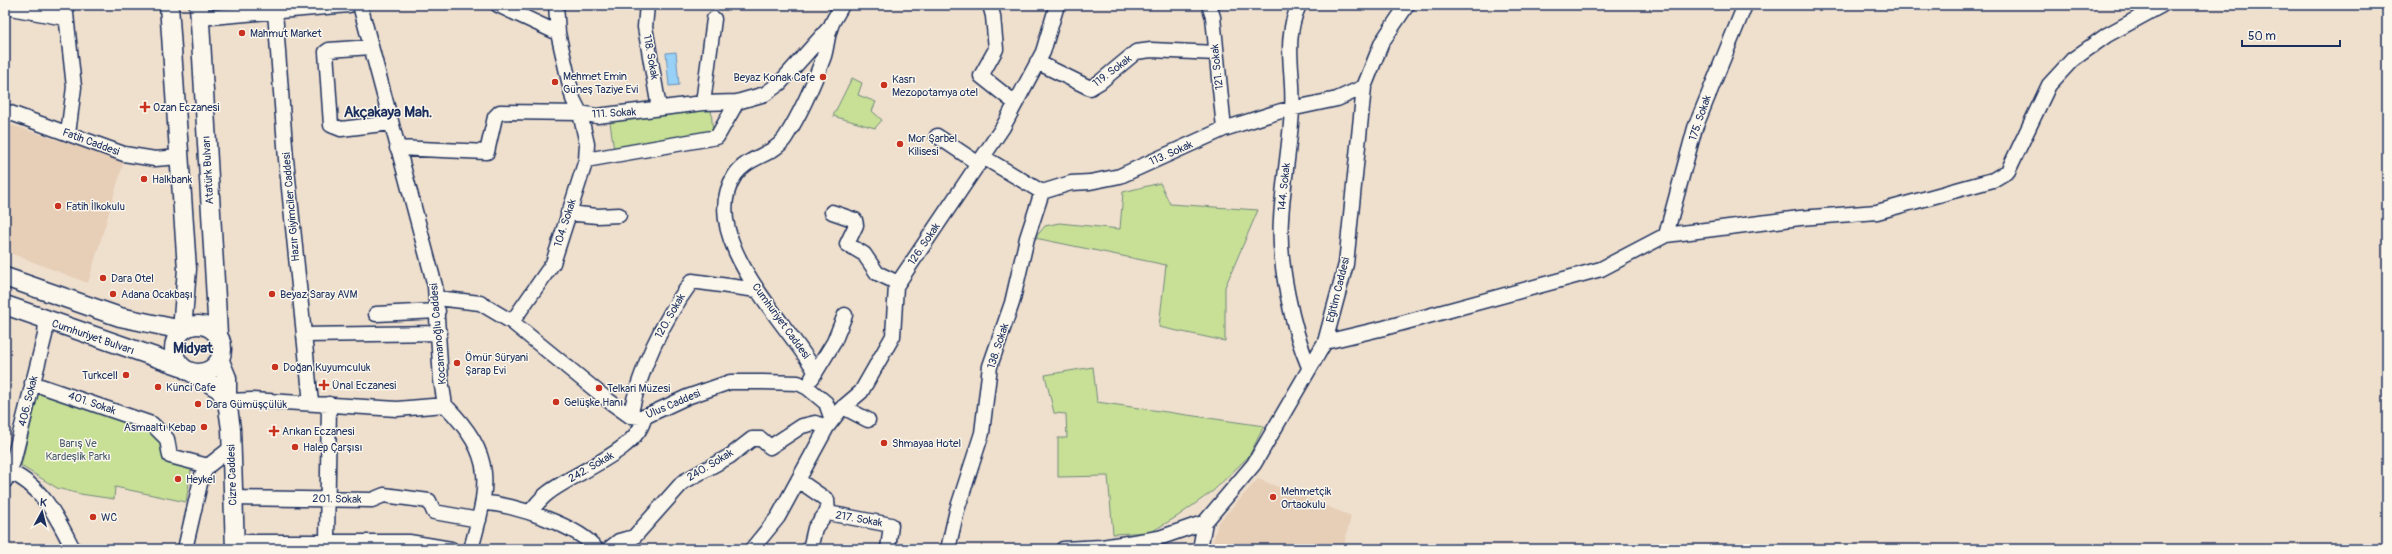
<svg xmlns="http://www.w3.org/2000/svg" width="2392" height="554" font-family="Pangolin,sans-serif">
<rect width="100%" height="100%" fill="#efdfcd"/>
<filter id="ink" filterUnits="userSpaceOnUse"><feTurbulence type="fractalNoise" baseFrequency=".025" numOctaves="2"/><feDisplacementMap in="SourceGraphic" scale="8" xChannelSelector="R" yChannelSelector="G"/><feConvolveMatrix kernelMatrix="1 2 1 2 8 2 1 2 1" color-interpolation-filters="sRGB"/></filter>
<g filter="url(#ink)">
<path fill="#e6ceb7" d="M 5,123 L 124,161 L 88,283 L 5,251 Z
M 1258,479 L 1351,516 L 1343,549 L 1211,549 L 1218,523 Z"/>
<path fill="#c7e096" stroke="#71887a" d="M 852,78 L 862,83 L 858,95 L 876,102 L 872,111 L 882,120 L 875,128 L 833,116 Z
M 711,108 L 713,135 L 614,151 L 610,122 Z
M 1160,183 L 1170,204 L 1258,210 L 1225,287 L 1225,341 L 1159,327 L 1166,265 L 1035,238 L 1045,226 L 1059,223 L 1120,229 L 1123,192 Z
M 1093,367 L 1097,402 L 1264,426 L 1249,456 L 1213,491 L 1178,516 L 1151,532 L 1113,534 L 1108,476 L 1058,477 L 1058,438 L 1067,438 L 1066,414 L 1054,413 L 1045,375 Z
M 38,393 L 159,429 L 167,456 L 192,465 L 186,502 L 115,487 L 114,499 L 80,494 L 57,488 L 21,466 Z"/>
<path fill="#98d1f7" stroke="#6690ba" d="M 676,52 L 679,85 L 669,86 L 666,53 Z"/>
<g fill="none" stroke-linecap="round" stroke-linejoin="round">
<g stroke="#1b2f5e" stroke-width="17">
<path id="minor" d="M 65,5 L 74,87 L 68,134
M 360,5 L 435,286 L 441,380 L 445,405
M 498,5 L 558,33
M 647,5 L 645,27 L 659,108
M 990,5 L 993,16 L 996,49 L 981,76 L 1015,103
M 1209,5 L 1213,17 L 1224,129
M 1299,5 C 1282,42 1295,73 1292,110 C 1290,146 1283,183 1281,219 C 1278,262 1292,328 1309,367
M 5,7 L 65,18
M 275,11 L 286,159 L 311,403
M 200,18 L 349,5
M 371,47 L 329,50 L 326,52 L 331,125 L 341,129 L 391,123
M 1037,62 L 1090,88 L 1100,82 L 1136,52 L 1151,50 L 1216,53
M 703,103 L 714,19
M 5,111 L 124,154 L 155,159 L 179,157
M 937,136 L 979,164
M 397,148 L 487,152 L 495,117 L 500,112 L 580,113 L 597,116 L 703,103 L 737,102 L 765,94 L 780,83 L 831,26
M 983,157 L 1042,192 L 1071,183 L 1090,182 L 1120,176 L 1224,129 L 1281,111 L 1337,99 L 1364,87
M 586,160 L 717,137 L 737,102
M 832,212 L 855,220 L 856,225 L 847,244 L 864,254 L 877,273 L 898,283
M 568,213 L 597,216 L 619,215
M 1666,235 L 1695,128 L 1745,5
M 437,298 L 480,303 L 512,322 L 609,401 L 630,416 L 644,417 L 687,397 L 730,382 L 763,382 L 798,383 L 808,388 L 826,403 L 832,420
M 376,314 L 438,311
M 512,322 L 553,263 L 586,160 L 587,144 L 580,113 L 573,99 L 558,33 L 556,5
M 304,335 L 440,333
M 1325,342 L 1384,328 L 1601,269 L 1666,235 L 1800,218 L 1877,212 L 1993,180 L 2008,171 L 2049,85 L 2072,60 L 2107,35 L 2162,5
M 815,371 C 787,322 695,236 735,175 C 748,156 773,156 785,138 C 801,113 814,83 824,56 C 827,46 827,36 831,26 C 833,19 839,12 842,5
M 812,378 L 834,342 L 845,315
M 32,383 L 152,424 L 167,439 L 170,456 L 208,466
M 227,401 L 252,400 L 397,409 L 445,405
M 445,405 C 496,457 489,484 471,549
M 843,407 L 868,420
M 630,416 C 641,366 662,322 692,281 L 757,290
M 5,470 C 41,483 57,517 73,549
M 798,480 L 827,500 L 828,513 L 891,525 L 888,549
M 5,481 L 13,462 L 45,335 L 46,320
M 233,498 L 372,500 L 384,495 L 429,501 L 434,512 L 479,520
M 484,503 C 511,503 581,527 596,549
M 531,511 C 536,505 541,498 548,493 C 573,473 640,450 644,417
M 235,542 L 409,542 L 451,549
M 185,549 L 202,475 L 208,466 L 231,448
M 329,549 L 327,541 L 329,404
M 609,549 L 619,541 L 634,537 L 683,482 L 730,456 L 752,439 L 761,439 L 770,447 L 802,426 L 815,423 L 827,427
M 752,549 L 778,517 L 827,427 L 841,409 L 861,392 L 893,336 L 896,286 L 1003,127 L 1043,52 L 1057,5
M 810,549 L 815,528 L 827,512
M 948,549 L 957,510 L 982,433 L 990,366 L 1012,303 L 1027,238 L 1042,192
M 1063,549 L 1102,547 L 1159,538 L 1205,522
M 1200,549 L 1205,522 L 1254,464 L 1325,342 L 1346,264 L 1364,87 L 1382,42 L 1407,5"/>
</g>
<g stroke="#1b2f5e" stroke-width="21">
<path id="major" d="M 199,5 L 218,334
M 5,277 L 120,317 L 182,330 L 187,269 L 169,5
M 5,305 L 181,366
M174 349a24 24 0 1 1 48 0a24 24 0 1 1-48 0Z
M 189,371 L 219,389 L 227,401 L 227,378 L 220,361
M 227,401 L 231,429 L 235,549"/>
</g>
<use href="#minor" stroke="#fbf7ec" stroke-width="14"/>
<use href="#major" stroke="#fbf7ec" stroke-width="18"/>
</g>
</g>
<g fill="#c8321e" stroke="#fbf7ec" stroke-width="1.5">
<circle cx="242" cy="33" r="4"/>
<circle cx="823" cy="77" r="4"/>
<circle cx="555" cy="82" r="4"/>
<circle cx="884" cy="85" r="4"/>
<path d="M143 101h4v4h4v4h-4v4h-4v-4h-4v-4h4z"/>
<circle cx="900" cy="144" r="4"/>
<circle cx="144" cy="179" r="4"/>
<circle cx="58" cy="206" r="4"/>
<circle cx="103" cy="278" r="4"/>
<circle cx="113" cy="294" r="4"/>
<circle cx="272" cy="294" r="4"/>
<circle cx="457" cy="363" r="4"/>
<circle cx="275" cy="367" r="4"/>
<circle cx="126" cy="375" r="4"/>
<path d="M322 379h4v4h4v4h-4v4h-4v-4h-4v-4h4z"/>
<circle cx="158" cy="387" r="4"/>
<circle cx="599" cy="388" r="4"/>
<circle cx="556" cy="402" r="4"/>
<circle cx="198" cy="404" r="4"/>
<circle cx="204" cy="427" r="4"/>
<path d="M272 425h4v4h4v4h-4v4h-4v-4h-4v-4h4z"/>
<circle cx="884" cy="443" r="4"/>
<circle cx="295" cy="447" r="4"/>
<circle cx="178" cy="479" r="4"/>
<circle cx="1273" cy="497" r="4"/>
<circle cx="93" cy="517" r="4"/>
</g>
<g text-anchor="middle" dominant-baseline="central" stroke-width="3" stroke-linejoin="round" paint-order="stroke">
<g font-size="11" fill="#1b2f5e" stroke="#fbf7ec" text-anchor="start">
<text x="250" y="33">Mahmut Market</text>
<text x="563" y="76">Mehmet Emin<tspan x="563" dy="13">Güneş Taziye Evi</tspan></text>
<text x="815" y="77" text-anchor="end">Beyaz Konak Cafe</text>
<text x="892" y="79">Kasrı<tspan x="892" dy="13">Mezopotamya otel</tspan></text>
<text x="153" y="107">Ozan Eczanesi</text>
<text x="908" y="138">Mor Şarbel<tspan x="908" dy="13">Kilisesi</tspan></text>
<text x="152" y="179">Halkbank</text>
<text x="66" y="206">Fatih İlkokulu</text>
<text x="111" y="278">Dara Otel</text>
<text x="121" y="294">Adana Ocakbaşı</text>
<text x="280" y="294">Beyaz Saray AVM</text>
<text x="465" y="357">Ömür Süryani<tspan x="465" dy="13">Şarap Evi</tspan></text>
<text x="283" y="367">Doğan Kuyumculuk</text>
<text x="118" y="375" text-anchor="end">Turkcell</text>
<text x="332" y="385">Ünal Eczanesi</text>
<text x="166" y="387">Künci Cafe</text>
<text x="607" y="388">Telkari Müzesi</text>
<text x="564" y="402">Gelüşke Hanı</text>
<text x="206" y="404">Dara Gümüşçülük</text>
<text x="196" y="427" text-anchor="end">Asmaaltı Kebap</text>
<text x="282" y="431">Arıkan Eczanesi</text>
<text x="892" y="443">Shmayaa Hotel</text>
<text x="303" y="447">Halep Çarşısı</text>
<text x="186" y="479">Heykel</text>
<text x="1281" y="491">Mehmetçik<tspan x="1281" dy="13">Ortaokulu</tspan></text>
<text x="101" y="517">WC</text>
</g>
<g font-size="11" fill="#1b2f5e" stroke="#fbf7ec">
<text transform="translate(651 57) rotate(80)">118. Sokak</text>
<text transform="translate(1217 67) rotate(-96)">121. Sokak</text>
<text transform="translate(1112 71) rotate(-37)">119. Sokak</text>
<text transform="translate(614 113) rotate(-3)">111. Sokak</text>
<text transform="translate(1700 118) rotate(-71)">175. Sokak</text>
<text transform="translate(91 142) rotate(20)">Fatih Caddesi</text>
<text transform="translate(1171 153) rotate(-24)">113. Sokak</text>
<text transform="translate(208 170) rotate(-93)">Atatürk Bulvarı</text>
<text transform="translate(1284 187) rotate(-84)">144. Sokak</text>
<text transform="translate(291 207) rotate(-95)">Hazır Giyimciler Caddesi</text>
<text transform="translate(565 223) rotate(-72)">104. Sokak</text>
<text transform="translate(924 244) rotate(-56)">126. Sokak</text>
<text transform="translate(1338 290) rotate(-76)">Eğitim Caddesi</text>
<text transform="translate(670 316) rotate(-60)">120. Sokak</text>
<text transform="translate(781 321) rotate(54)">Cumhuriyet Caddesi</text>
<text transform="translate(438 334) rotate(-95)">Kocamanoğlu Caddesi</text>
<text transform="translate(93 337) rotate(19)">Cumhuriyet Bulvarı</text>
<text transform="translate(998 346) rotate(-72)">138. Sokak</text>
<text transform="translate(28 401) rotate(-76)">406. Sokak</text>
<text transform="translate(92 403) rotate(19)">401. Sokak</text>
<text transform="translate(673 404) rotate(-23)">Ulus Caddesi</text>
<text transform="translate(710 465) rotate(-31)">240. Sokak</text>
<text transform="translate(591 467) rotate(-30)">242. Sokak</text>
<text transform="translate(232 475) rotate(-92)">Cizre Caddesi</text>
<text transform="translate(337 499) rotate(1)">201. Sokak</text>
<text transform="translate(859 519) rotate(10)">217. Sokak</text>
</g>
<g font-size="11" fill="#465b6c" stroke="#fbf7ec">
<text x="78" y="443">Barış Ve<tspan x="78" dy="13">Kardeşlik Parkı</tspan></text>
</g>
<g font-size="15" font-weight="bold" fill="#1b2f5e" stroke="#fbf7ec">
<text x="388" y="112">Akçakaya Mah.</text>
<text x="193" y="348">Midyat</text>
</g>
</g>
<rect width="2392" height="554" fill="none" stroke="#fbf7ec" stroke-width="20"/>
<rect x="10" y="10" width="2372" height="534" fill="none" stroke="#1b2f5e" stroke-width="1.5" filter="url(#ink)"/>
<g transform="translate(42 512) rotate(7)" stroke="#fbf7ec" stroke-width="3" paint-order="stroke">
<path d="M0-3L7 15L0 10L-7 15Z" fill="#1b2f5e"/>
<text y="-6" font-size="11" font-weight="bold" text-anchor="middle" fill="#1b2f5e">K</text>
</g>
<path d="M2242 40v6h98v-6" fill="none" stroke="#1b2f5e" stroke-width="2"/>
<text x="2248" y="40" font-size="12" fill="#1b2f5e" stroke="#fbf7ec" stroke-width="3" paint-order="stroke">50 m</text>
</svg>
